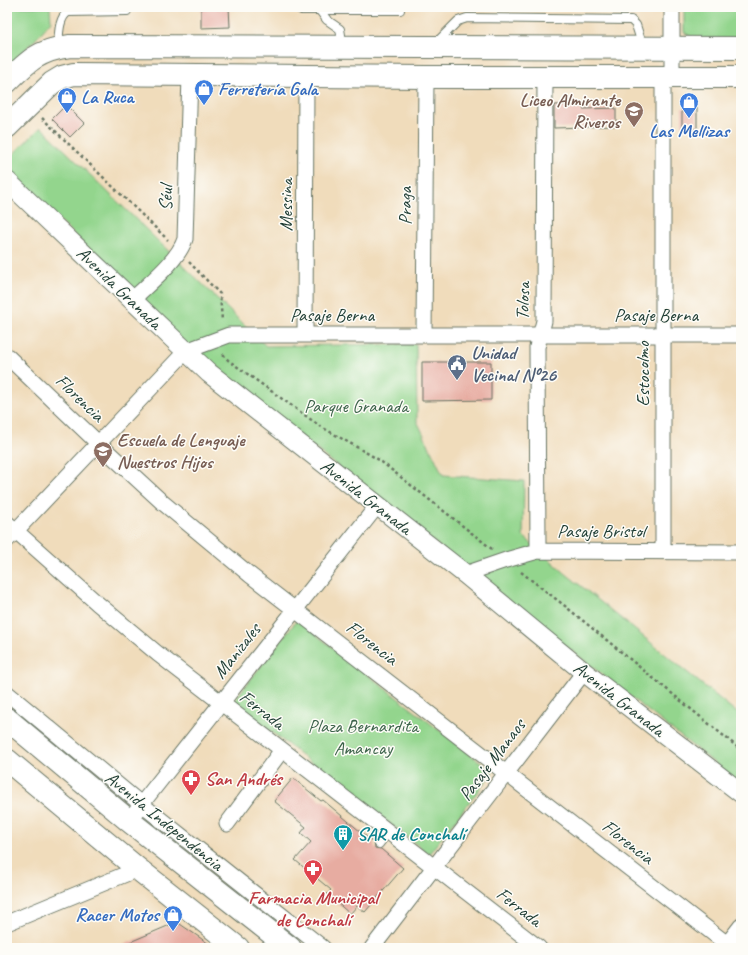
<svg xmlns="http://www.w3.org/2000/svg" width="748" height="955" font-family="Caveat,sans-serif">
<rect width="100%" height="100%" fill="#fdfcf7"/>
<filter id="ink" filterUnits="userSpaceOnUse"><feTurbulence type="fractalNoise" baseFrequency=".025" numOctaves="2"/><feDisplacementMap in="SourceGraphic" scale="8" xChannelSelector="R" yChannelSelector="G"/><feConvolveMatrix kernelMatrix="1 2 1 2 8 2 1 2 1" color-interpolation-filters="sRGB"/></filter>
<filter id="wash" filterUnits="userSpaceOnUse"><feTurbulence type="fractalNoise" baseFrequency=".012" numOctaves="4" result="noise"/><feDisplacementMap in="SourceGraphic" scale="16" xChannelSelector="R" yChannelSelector="G"/><feGaussianBlur stdDeviation="0.9" result="paint"/><feColorMatrix in="noise" values="0 0 0 0 0 0 0 0 0 0 0 0 0 0 0 0 0 1.4 0 .05"/><feComposite in="paint" operator="in"/></filter>
<g filter="url(#wash)">
<rect width="100%" height="100%" fill="#f0dcbb"/>
<path fill="#93d58d" stroke="#598960" d="M 7,7 L 50,7 L 51,21 L 36,39 L 7,67 Z
M 684,7 L 741,7 L 741,40 L 695,40 L 684,32 Z
M 41,127 L 266,346 L 416,344 L 417,421 L 443,475 L 524,481 L 523,536 L 565,573 L 741,716 L 741,784 L 203,360 L 7,170 L 7,160 Z
M 297,620 L 493,772 L 429,854 L 233,702 Z"/>
<g id="blocks">
<path fill="#e7aca1" d="M 201,7 L 229,7 L 230,27 L 201,28 Z
M 583,104 L 583,109 L 616,108 L 616,126 L 554,128 L 554,105 Z
M 66,105 L 84,123 L 70,137 L 52,119 Z
M 682,108 L 697,108 L 697,129 L 682,129 Z
M 422,362 L 491,362 L 491,400 L 422,401 Z
M 293,778 L 321,801 L 323,800 L 374,843 L 375,848 L 381,849 L 403,868 L 365,912 L 357,906 L 350,914 L 327,894 L 331,890 L 295,860 L 311,842 L 301,833 L 306,827 L 274,801 Z
M 177,922 L 215,948 L 116,948 Z"/>
</g>
</g>
<g filter="url(#ink)">
<use href="#blocks" fill-opacity="0" stroke="#687563" stroke-width="1"/>
<g fill="none" stroke-linecap="round" stroke-linejoin="round">
<g stroke="#687563" stroke-width="10">
<path id="service" d="M 318,8 L 327,20 L 340,29 L 341,35 L 340,46
M 301,10 L 400,10
M 435,44 L 458,21 L 467,18 L 631,20 L 636,25 L 643,47
M 58,47 C 59,37 58,18 68,12 L 127,11
M 379,844 L 388,832"/>
</g>
<g stroke="#687563" stroke-width="17">
<path id="minor" d="M 663,77 L 663,551
M 672,77 L 672,7
M 132,300 C 148,284 178,261 185,239 L 190,76
M 305,334 L 306,76
M 424,335 L 426,77
M 7,356 L 98,443 L 162,502 L 250,575 L 727,944
M 7,523 L 97,603 L 158,654 L 539,948
M 7,540 L 186,351 L 229,335 L 741,335
M 538,551 L 537,347 L 544,321 L 545,76
M 465,574 L 506,560 L 538,551 L 741,552
M 7,693 L 141,804 L 323,948
M 136,811 L 377,506
M 227,824 L 282,750
M 7,923 L 138,869
M 372,948 L 584,672
M 724,948 L 741,926"/>
</g>
<g stroke="#687563" stroke-width="21">
<path id="tertiary" d="M 7,181 L 209,373 L 465,574 L 584,672 L 741,793"/>
</g>
<g stroke="#687563" stroke-width="24">
<path id="secondary" d="M 7,82 C 28,61 39,50 70,46 L 741,48
M 7,127 L 52,83 L 62,77 L 74,74 L 426,77 L 741,77"/>
</g>
<g stroke="#687563" stroke-width="24">
<path id="primary" d="M 7,719 L 128,820 L 290,948
M 7,760 L 138,869 L 238,948"/>
</g>
<path stroke="#687563" stroke-width="2.5" stroke-dasharray="3 3" stroke-linecap="butt" d="M 42,118 L 168,240
M 189,262 L 220,294 L 222,321
M 223,354 L 228,360 L 320,426 L 379,460 L 492,549
M 521,572 L 565,606 L 741,750"/>
<use href="#service" stroke="#fff" stroke-width="8"/>
<use href="#minor" stroke="#fff" stroke-width="15"/>
<use href="#tertiary" stroke="#fff" stroke-width="19"/>
<use href="#secondary" stroke="#fff" stroke-width="22"/>
<use href="#primary" stroke="#fff" stroke-width="22"/>
</g>
</g>
<defs>
<g id="shop-pin" transform="scale(1)"><path d="M0 17L-7.5 6A9.5 9.5 0 1 1 7.5 6Z" fill="#3f7fe0" stroke="#fdfcf7"/><path d="M-5-2.5h2.3a2.7 3.5 0 0 1 5.4 0H5L5.5 6h-11ZM-1.5-2.5h3a1.5 2.3 0 0 0-3 0Z" fill="#fff"/></g>
<g id="school-pin" transform="scale(1)"><path d="M0 17L-7.5 6A9.5 9.5 0 1 1 7.5 6Z" fill="#8d6e63" stroke="#fdfcf7"/><path d="M0-5L7-2L0 1L-7-2ZM-4 1L0 2.5L4 1V4Q0 6-4 4Z" fill="#fff"/></g>
<g id="civic-pin" transform="scale(1)"><path d="M0 17L-7.5 6A9.5 9.5 0 1 1 7.5 6Z" fill="#5c6f8a" stroke="#fdfcf7"/><path d="M-.6-6.5H3V-4.5H.6V-3L4-1V1h2V6H-6V1h2V-1L-.6-3ZM-1.2 2.5V6h2.4V2.5Z" fill="#fff"/></g>
<g id="pharmacy-pin" transform="scale(1)"><path d="M0 17L-7.5 6A9.5 9.5 0 1 1 7.5 6Z" fill="#e0444e" stroke="#fdfcf7"/><path d="M-2-6h4v4h4v4h-4v4h-4v-4h-4v-4h4Z" fill="#fff"/></g>
<g id="building-pin" transform="scale(1)"><path d="M0 17L-7.5 6A9.5 9.5 0 1 1 7.5 6Z" fill="#0f9aa8" stroke="#fdfcf7"/><path d="M-4-6H4V6H1V3H-1V6H-4ZM-2.5-4.3h1.7v1.8h-1.7ZM.8-4.3h1.7v1.8H.8ZM-2.5-1h1.7V.8h-1.7ZM.8-1h1.7V.8H.8Z" fill="#fff"/></g>
</defs>
<g fill-rule="evenodd">
<use href="#shop-pin" x="204" y="89"/>
<use href="#shop-pin" x="67" y="97"/>
<use href="#shop-pin" x="689" y="102"/>
<use href="#school-pin" x="634" y="111"/>
<use href="#civic-pin" x="457" y="364"/>
<use href="#school-pin" x="103" y="451"/>
<use href="#pharmacy-pin" x="191" y="779"/>
<use href="#building-pin" x="343" y="834"/>
<use href="#pharmacy-pin" x="313" y="869"/>
<use href="#shop-pin" x="173" y="915"/>
</g>
<g text-anchor="middle" dominant-baseline="central" stroke-width="3" stroke-linejoin="round" paint-order="stroke">
<g font-size="19" font-weight="bold" fill="#366cbe" stroke="#fdfcf7" text-anchor="start">
<text x="218" y="89">Ferretería Gala</text>
<text x="81" y="97">La Ruca</text>
<text x="689" y="131" text-anchor="middle">Las Mellizas</text>
<text x="159" y="915" text-anchor="end">Racer Motos</text>
</g>
<g font-size="19" font-weight="bold" fill="#785e54" stroke="#fdfcf7" text-anchor="end">
<text x="620" y="100">Liceo Almirante<tspan x="620" dy="22">Riveros</tspan></text>
<text x="117" y="440" text-anchor="start">Escuela de Lenguaje<tspan x="117" dy="22">Nuestros Hijos</tspan></text>
</g>
<g font-size="19" fill="#1f3d34" stroke="#fdfcf7">
<text transform="translate(166 198) rotate(-88)">Séul</text>
<text transform="translate(286 205) rotate(-90)">Messina</text>
<text transform="translate(405 206) rotate(-90)">Praga</text>
<text transform="translate(119 288) rotate(44)">Avenida Granada</text>
<text transform="translate(523 301) rotate(-88)">Tolosa</text>
<text x="332" y="315">Pasaje Berna</text>
<text x="656" y="315">Pasaje Berna</text>
<text transform="translate(643 374) rotate(-90)">Estocolmo</text>
<text transform="translate(80 398) rotate(44)">Florencia</text>
<text transform="translate(366 497) rotate(38)">Avenida Granada</text>
<text x="601" y="531">Pasaje Bristol</text>
<text transform="translate(372 643) rotate(38)">Florencia</text>
<text transform="translate(237 651) rotate(-52)">Manizales</text>
<text transform="translate(619 699) rotate(38)">Avenida Granada</text>
<text transform="translate(262 710) rotate(38)">Ferrada</text>
<text transform="translate(492 760) rotate(-53)">Pasaje Manaos</text>
<text transform="translate(164 821) rotate(39)">Avenida Independencia</text>
<text transform="translate(628 842) rotate(38)">Florencia</text>
<text transform="translate(519 907) rotate(38)">Ferrada</text>
</g>
<g font-size="19" font-weight="bold" fill="#4e5e75" stroke="#fdfcf7" text-anchor="start">
<text x="471" y="353">Unidad<tspan x="471" dy="22">Vecinal Nº26</tspan></text>
</g>
<g font-size="19" fill="#3c634a" stroke="#fdfcf7">
<text x="356" y="406">Parque Granada</text>
<text x="363" y="726">Plaza Bernardita<tspan x="363" dy="22">Amancay</tspan></text>
</g>
<g font-size="19" font-weight="bold" fill="#be3a42" stroke="#fdfcf7" text-anchor="start">
<text x="205" y="779">San Andrés</text>
<text x="313" y="898" text-anchor="middle">Farmacia Municipal<tspan x="313" dy="22">de Conchalí</tspan></text>
</g>
<g font-size="19" font-weight="bold" fill="#0d838f" stroke="#fdfcf7" text-anchor="start">
<text x="357" y="834">SAR de Conchalí</text>
</g>
</g>
<rect width="748" height="955" fill="none" stroke="#fdfcf7" stroke-width="24"/>
</svg>
